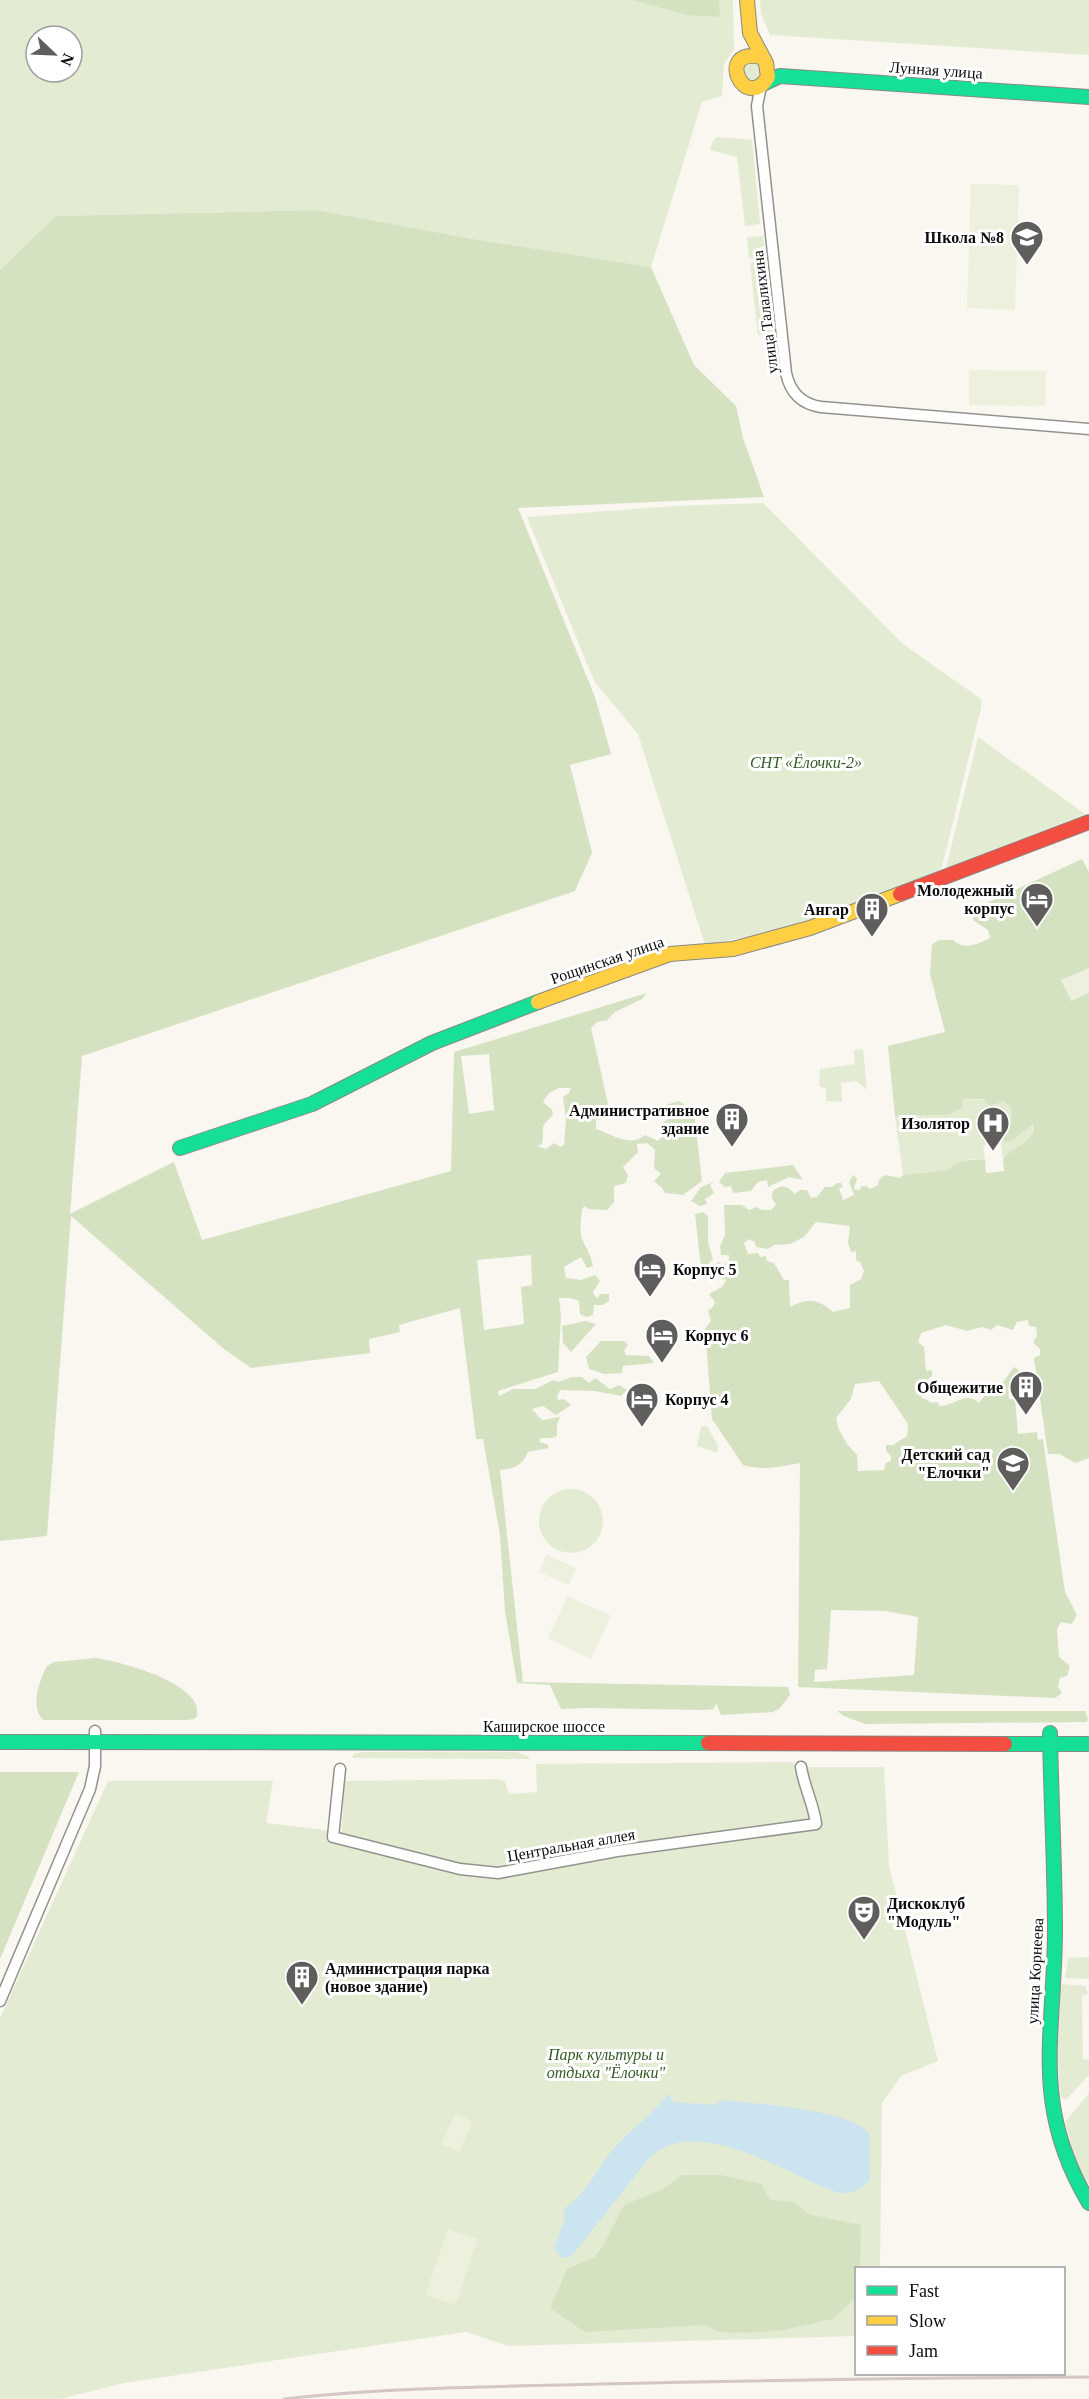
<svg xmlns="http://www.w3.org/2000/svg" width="1089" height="2399" font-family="Georgia,serif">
<rect width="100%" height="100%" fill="#f9f7f0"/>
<path fill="#e3ecd2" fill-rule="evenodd" d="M 0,0 L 733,0 L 734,50 L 724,64 L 722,96 L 702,102 L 651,267 L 473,239 L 317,210 L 57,216 L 0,270 ZM 36,36 L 72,36 L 72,72 L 36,72 Z
M 760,0 L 1089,0 L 1089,55 L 770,35 L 761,14 Z
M 756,62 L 761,66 L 762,76 L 754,82 L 745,79 L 742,69 L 746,63 Z
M 717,137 L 752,140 L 760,224 L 745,226 L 737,157 L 710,150 L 713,141 Z
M 763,236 L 765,257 L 749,259 L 747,237 Z
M 764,261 L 774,329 L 771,334 L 758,335 L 750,263 Z
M 763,503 L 903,644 L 981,699 L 981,708 L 942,867 L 932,877 L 807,925 L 705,945 L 638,734 L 594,681 L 527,517 L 674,506 Z
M 978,737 L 1085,814 L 946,868 Z
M 863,1049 L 867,1090 L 857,1081 L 841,1083 L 842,1102 L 826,1101 L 826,1089 L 819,1086 L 820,1069 L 855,1064 L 854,1050 Z
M 963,1099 L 1005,1101 L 1012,1110 L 1014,1139 L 1033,1124 L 1034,1131 C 1027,1145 1012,1147 1003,1159 L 1001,1143 L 983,1145 L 985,1160 L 970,1159 L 949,1170 L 903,1175 L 895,1116 L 948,1115 Z
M 701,1426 L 707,1426 L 718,1446 L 717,1453 L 697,1446 Z
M539 1521a32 32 0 1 1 64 0a32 32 0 1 1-64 0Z
M 363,1752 L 517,1752 L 530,1757 L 529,1759 L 352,1758 L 354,1754 Z
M 794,1762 L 796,1767 L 884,1767 L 889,1866 L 938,2061 L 901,2076 L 882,2103 L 880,2268 L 856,2268 L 856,2336 L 508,2346 L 466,2332 L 124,2383 L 60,2399 L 0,2399 L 0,2018 L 108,1781 L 273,1781 L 266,1823 L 342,1832 L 344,1781 L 498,1779 L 505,1782 L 509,1794 L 537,1792 L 536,1764 Z
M 1089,1957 L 1089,1979 L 1065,1978 L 1068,1958 Z
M 1063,1984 L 1085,1986 L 1088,1994 L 1082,1996 L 1083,2059 L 1089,2060 L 1089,2075 L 1066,2100 L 1061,2097 L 1060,2093 L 1057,2044 L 1060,1987 Z
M 1089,2093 L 1089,2184 L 1076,2163 L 1065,2122 Z"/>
<path fill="#d5e2c2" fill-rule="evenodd" d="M 632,0 L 719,0 L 720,17 L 687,15 Z
M 317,210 L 473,239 L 651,267 L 694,365 L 736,406 L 743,438 L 764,497 L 518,508 L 595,697 L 611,754 L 570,765 L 592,853 L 575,891 L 82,1056 L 70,1214 L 174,1162 L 202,1240 L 451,1171 L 454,1052 L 647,993 L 642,999 L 615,1012 L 607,1020 L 597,1022 L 591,1028 L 611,1117 L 596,1120 L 596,1129 C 612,1134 629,1148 645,1135 L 658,1141 L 670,1129 L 664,1122 L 672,1116 L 663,1110 L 665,1105 L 679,1101 L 694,1112 L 702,1181 L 683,1195 L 665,1193 L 662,1188 L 654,1181 L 661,1174 L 654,1168 L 655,1150 L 647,1143 L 637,1144 L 638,1152 L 623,1167 L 628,1175 L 626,1183 L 614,1186 L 614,1202 L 607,1210 L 589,1209 L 584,1206 C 581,1211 582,1214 581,1220 C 578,1245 589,1244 593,1266 L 587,1268 L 581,1257 L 564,1267 L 566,1278 L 581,1280 L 595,1275 L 600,1281 L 593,1292 L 595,1297 L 598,1298 L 600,1294 L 609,1294 L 609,1301 L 603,1305 L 594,1305 L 593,1315 L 587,1317 L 580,1314 L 579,1301 L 570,1298 L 559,1298 L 561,1316 L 558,1372 L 498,1391 L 499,1396 L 513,1389 L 535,1389 L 553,1380 L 558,1382 L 572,1377 L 582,1377 L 589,1383 L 595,1378 L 610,1389 L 619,1385 L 627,1390 L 621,1396 L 595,1391 L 560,1390 L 557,1396 L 558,1400 L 564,1399 L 571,1405 L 556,1415 L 543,1406 L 532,1409 L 542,1420 L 560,1417 L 557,1424 L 557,1436 L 552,1438 L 541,1438 L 539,1442 L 547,1444 L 549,1448 L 528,1452 C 522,1466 515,1468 500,1470 L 523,1682 L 788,1687 L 790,1695 L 779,1709 L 773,1712 L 721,1715 L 716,1703 L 714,1709 L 703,1710 L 588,1708 L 561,1709 L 550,1685 L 517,1683 L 505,1611 L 500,1535 L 483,1439 L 476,1439 L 460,1308 L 399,1325 L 400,1332 L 369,1339 L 370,1353 L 251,1368 L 224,1349 L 71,1216 L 47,1536 L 0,1541 L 0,270 L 56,216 ZM 489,1054 L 494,1110 L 469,1114 L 461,1056 ZM 559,1088 L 571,1088 L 569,1093 L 563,1097 L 566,1119 L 564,1145 L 560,1147 L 554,1143 L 546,1149 L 537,1146 L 542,1144 C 545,1127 538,1129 553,1115 L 552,1110 L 543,1102 L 549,1093 ZM 531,1255 L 532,1285 L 521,1287 L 524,1324 L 484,1330 L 477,1260 Z
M 1082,859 L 1089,872 L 1089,1458 L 1076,1463 L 1059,1454 L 1048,1454 L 1034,1358 L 1040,1355 L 1040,1349 L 1033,1342 L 1037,1336 L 1036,1327 L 1029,1326 L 1028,1320 L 1017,1322 L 1013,1330 L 997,1325 L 991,1330 L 982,1327 L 967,1331 L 946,1325 L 921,1333 L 918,1342 L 924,1347 L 926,1371 L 932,1370 L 932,1376 C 924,1382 921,1387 921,1397 L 932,1403 L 937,1402 L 940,1406 C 954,1406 967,1390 979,1403 L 995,1382 L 1003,1382 L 1014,1367 L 1023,1373 L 1023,1379 L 1008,1388 L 1009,1399 L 1015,1399 L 1018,1434 L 1037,1432 L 1038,1440 L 1043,1439 L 1065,1592 L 1077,1615 L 1072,1624 L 1061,1622 L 1057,1629 L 1059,1657 L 1070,1666 L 1067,1676 L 1060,1678 L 1058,1686 L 1062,1693 L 1055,1698 L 798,1687 L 800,1463 C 778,1467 765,1471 743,1465 L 712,1419 L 705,1329 L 711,1321 L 708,1310 L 712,1308 L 715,1302 L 709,1294 L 722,1287 L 726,1280 L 719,1278 L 713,1270 L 718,1262 L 723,1265 L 729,1261 L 729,1255 L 721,1255 L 720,1246 L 725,1235 L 724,1205 L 742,1205 L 749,1210 L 757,1207 L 762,1210 L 771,1210 L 776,1205 L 772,1198 L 772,1192 C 781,1184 787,1185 795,1194 L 800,1190 L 807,1190 L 811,1198 L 817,1197 L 825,1187 L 832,1187 L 837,1183 L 841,1183 L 843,1187 L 839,1188 L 843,1200 L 854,1195 L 849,1182 L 853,1175 L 857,1178 L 854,1189 L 859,1190 L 862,1186 L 866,1186 L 870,1189 L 878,1185 L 879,1180 L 885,1175 L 900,1178 L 903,1175 L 948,1170 C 956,1160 972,1159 985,1160 L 986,1173 L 1004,1171 L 1003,1159 C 1012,1147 1027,1145 1034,1131 L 1033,1124 L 1014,1139 L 1006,1142 L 1001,1138 L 1002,1130 L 1011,1124 L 1012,1110 L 1004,1101 L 990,1106 L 983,1099 L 963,1099 L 962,1108 L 948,1115 L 895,1116 L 888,1046 L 945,1032 L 930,974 L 932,944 L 940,940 L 953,940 C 964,951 978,944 990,938 L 988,930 L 973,920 L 974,909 ZM 816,1222 L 850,1226 L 848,1243 L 851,1252 L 856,1251 L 856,1260 L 860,1262 L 864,1271 L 861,1279 L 850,1285 L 850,1308 L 833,1312 C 817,1298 808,1298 790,1307 L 789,1280 L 784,1280 L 774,1263 L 767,1261 L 766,1256 L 760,1257 L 758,1253 L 748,1254 L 744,1243 L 749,1239 L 755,1242 L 756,1247 L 768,1249 L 774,1245 L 790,1244 L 804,1237 ZM 879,1381 L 908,1424 L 907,1436 L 893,1445 L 886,1445 L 886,1451 L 891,1456 L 891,1461 L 886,1463 L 884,1470 L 858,1471 L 857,1455 L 847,1444 L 839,1430 L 836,1418 L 851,1399 L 855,1384 ZM 831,1610 L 885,1611 L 918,1617 L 914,1675 L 814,1682 L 815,1670 L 827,1669 Z
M 793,1165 L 803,1180 L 789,1177 L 768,1187 L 767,1180 L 758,1182 L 751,1191 L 733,1193 L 731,1186 L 725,1187 L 719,1182 L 725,1173 Z
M 714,1182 L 710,1185 L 714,1193 L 705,1199 L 707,1204 L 700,1206 L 691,1201 L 701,1187 Z
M 703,1212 L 708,1216 L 708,1242 L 713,1259 L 707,1266 L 701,1267 L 695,1214 Z
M 585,1321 L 596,1324 L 571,1352 L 563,1343 L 562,1326 Z
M 601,1341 L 624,1341 L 628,1345 L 624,1350 L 626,1355 L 649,1356 L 654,1363 L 623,1366 L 622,1373 L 604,1374 L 589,1369 L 586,1357 Z
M 95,1658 C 119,1661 204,1683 197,1716 L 194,1719 L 187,1720 L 43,1720 C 30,1706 39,1681 47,1666 L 54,1662 Z
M 837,1711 L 1085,1711 L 1088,1719 L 1087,1722 L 865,1724 L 844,1716 Z
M 0,1772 L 79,1772 L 0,1959 Z
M 682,2175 L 720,2175 L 761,2184 L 770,2200 L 795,2202 L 808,2214 L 861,2225 L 860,2268 L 856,2268 L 856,2297 L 833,2319 L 783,2330 L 745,2333 L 718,2332 L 706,2325 L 585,2332 L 550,2308 L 567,2269 L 595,2257 L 604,2244 L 624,2205 L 663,2189 Z"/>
<path fill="#ecf0dc" d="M 971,184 L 1019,185 L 1015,310 L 967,308 Z
M 969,370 L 1046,371 L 1045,406 L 969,405 Z
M 1089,968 L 1089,993 L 1071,1001 L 1061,980 Z
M 546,1555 L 576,1568 L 569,1585 L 539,1572 Z
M 568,1596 L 611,1616 L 591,1659 L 548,1638 Z
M 456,2113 L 473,2122 L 459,2152 L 441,2144 Z
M 448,2229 L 478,2239 L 455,2305 L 425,2295 Z"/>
<path fill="#cbe4ef" d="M 667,2095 L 670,2095 L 672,2101 L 675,2102 L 713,2105 L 723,2100 C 756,2104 848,2109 869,2133 L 870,2180 C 863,2189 850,2194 839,2193 C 788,2176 699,2112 650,2157 L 574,2253 L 568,2258 L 561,2257 L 554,2248 L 565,2218 L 564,2209 C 587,2193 597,2169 614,2148 C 631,2129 652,2115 667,2095 Z"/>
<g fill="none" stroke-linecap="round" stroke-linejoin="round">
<g stroke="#93928f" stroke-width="13">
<path id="street" d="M 761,86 L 757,106 L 786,373 C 790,392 801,404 821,407 L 1089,429
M 340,1769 L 333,1837 L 460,1869 L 498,1873 L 617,1851 L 816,1824 C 814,1805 804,1787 801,1767
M 0,2001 L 90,1789 L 95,1766 L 95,1731"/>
</g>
<g stroke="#898885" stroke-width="16">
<path id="fast" d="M 765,83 L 780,76 L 1089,97
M 180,1148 L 312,1104 L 432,1043 L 538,1002
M 1050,1733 C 1051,1800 1055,1866 1055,1933 C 1054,2037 1031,2106 1089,2203
M 0,1742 L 708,1743
M 1005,1744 L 1089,1744"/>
</g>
<g stroke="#898885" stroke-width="16">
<path id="slow" d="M 747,0 L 750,33 L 766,63 L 768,77 C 745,114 714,47 761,57
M 538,1002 L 670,954 L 733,949 L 810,928 L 900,894"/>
</g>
<g stroke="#898885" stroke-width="16">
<path id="jam" d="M 900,894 L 1089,822
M 708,1743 L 1005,1744"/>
</g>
<use href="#street" stroke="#fefefd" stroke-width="10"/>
<use href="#fast" stroke="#16e098" stroke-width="14"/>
<use href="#slow" stroke="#ffcf43" stroke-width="14"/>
<use href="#jam" stroke="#f24e42" stroke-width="14"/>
<path stroke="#d4c6c6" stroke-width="3" d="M 284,2399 C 388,2387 495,2387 600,2384 C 763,2380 926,2378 1089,2377"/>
</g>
<defs>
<g id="school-pin" transform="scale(1.725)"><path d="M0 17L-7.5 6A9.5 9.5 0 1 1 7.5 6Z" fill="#5f5e5c" stroke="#fff"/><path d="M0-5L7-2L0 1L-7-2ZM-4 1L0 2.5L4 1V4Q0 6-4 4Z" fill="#fff"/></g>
<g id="hotel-pin" transform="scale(1.725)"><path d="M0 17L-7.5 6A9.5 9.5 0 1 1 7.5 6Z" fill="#5f5e5c" stroke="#fff"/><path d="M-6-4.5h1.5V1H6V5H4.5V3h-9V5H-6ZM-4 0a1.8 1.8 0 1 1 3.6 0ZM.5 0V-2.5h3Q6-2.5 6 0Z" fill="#fff"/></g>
<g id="building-pin" transform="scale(1.725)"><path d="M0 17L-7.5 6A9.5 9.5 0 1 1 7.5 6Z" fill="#5f5e5c" stroke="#fff"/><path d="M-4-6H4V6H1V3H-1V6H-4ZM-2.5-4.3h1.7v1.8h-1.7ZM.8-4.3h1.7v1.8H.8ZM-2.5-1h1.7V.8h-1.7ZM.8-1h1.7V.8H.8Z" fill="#fff"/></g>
<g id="hospital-pin" transform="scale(1.725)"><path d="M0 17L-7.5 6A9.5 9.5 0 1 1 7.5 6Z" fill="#5f5e5c" stroke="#fff"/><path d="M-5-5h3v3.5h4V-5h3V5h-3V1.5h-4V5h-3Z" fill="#fff"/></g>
<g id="theatre-pin" transform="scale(1.725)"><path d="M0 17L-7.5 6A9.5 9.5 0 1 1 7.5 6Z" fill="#5f5e5c" stroke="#fff"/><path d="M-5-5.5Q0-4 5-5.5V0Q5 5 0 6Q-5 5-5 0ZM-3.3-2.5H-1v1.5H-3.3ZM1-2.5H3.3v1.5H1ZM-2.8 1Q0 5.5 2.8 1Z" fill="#fff"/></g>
</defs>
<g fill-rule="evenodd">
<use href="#school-pin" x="1027" y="237"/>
<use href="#hotel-pin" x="1037" y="899"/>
<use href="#building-pin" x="872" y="909"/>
<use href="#building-pin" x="732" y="1119"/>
<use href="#hospital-pin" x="993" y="1123"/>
<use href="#hotel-pin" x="650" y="1269"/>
<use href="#hotel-pin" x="662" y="1335"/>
<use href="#building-pin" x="1026" y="1387"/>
<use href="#hotel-pin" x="642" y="1399"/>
<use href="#school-pin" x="1013" y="1463"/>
<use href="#theatre-pin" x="864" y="1912"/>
<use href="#building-pin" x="302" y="1977"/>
</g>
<g text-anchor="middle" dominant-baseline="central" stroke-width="6" stroke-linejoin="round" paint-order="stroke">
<g font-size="16" fill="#0c0c0c" stroke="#fff">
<text transform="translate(936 70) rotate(4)">Лунная улица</text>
<text transform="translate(765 312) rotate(-97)">улица Талалихина</text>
<text transform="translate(607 960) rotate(-19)">Рощинская улица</text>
<text x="544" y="1726">Каширское шоссе</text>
<text transform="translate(571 1845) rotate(-10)">Центральная аллея</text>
<text transform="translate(1035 1971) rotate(-87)">улица Корнеева</text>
</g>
<g font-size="16" font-weight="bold" fill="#0c0c0c" stroke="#fff" text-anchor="end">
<text x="1004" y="237">Школа №8</text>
<text x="1014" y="890">Молодежный<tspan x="1014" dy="18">корпус</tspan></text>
<text x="849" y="909">Ангар</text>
<text x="709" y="1110">Административное<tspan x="709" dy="18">здание</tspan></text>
<text x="970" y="1123">Изолятор</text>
<text x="673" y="1269" text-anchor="start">Корпус 5</text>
<text x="685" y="1335" text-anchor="start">Корпус 6</text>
<text x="1003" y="1387">Общежитие</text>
<text x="665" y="1399" text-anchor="start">Корпус 4</text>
<text x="990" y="1454">Детский сад<tspan x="990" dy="18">"Елочки"</tspan></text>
<text x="887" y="1903" text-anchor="start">Дискоклуб<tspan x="887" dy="18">"Модуль"</tspan></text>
<text x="325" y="1968" text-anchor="start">Администрация парка<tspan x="325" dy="18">(новое здание)</tspan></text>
</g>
<g font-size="16" font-style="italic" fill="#325b24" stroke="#fff">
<text x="806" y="762">СНТ «Ёлочки-2»</text>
<text x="606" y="2054">Парк культуры и<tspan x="606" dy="18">отдыха "Ёлочки"</tspan></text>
</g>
</g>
<rect x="855" y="2267" width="210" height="108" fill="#ffffff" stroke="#9e9e9e" stroke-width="1.5"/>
<rect x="867" y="2286" width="30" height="9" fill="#16e098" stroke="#9e9e9e" stroke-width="1.5"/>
<text x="909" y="2297" font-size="18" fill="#0c0c0c">Fast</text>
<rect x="867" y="2316" width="30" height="9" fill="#ffcf43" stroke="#9e9e9e" stroke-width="1.5"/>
<text x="909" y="2327" font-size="18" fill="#0c0c0c">Slow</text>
<rect x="867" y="2346" width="30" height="9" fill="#f24e42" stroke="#9e9e9e" stroke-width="1.5"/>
<text x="909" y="2357" font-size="18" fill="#0c0c0c">Jam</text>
<g transform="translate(54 54) rotate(113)"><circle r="28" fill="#ffffff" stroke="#9e9e9e" stroke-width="1.5"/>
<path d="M0-4.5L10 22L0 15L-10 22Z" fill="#5f5e5c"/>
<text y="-9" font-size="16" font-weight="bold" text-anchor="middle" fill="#0c0c0c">N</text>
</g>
</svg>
